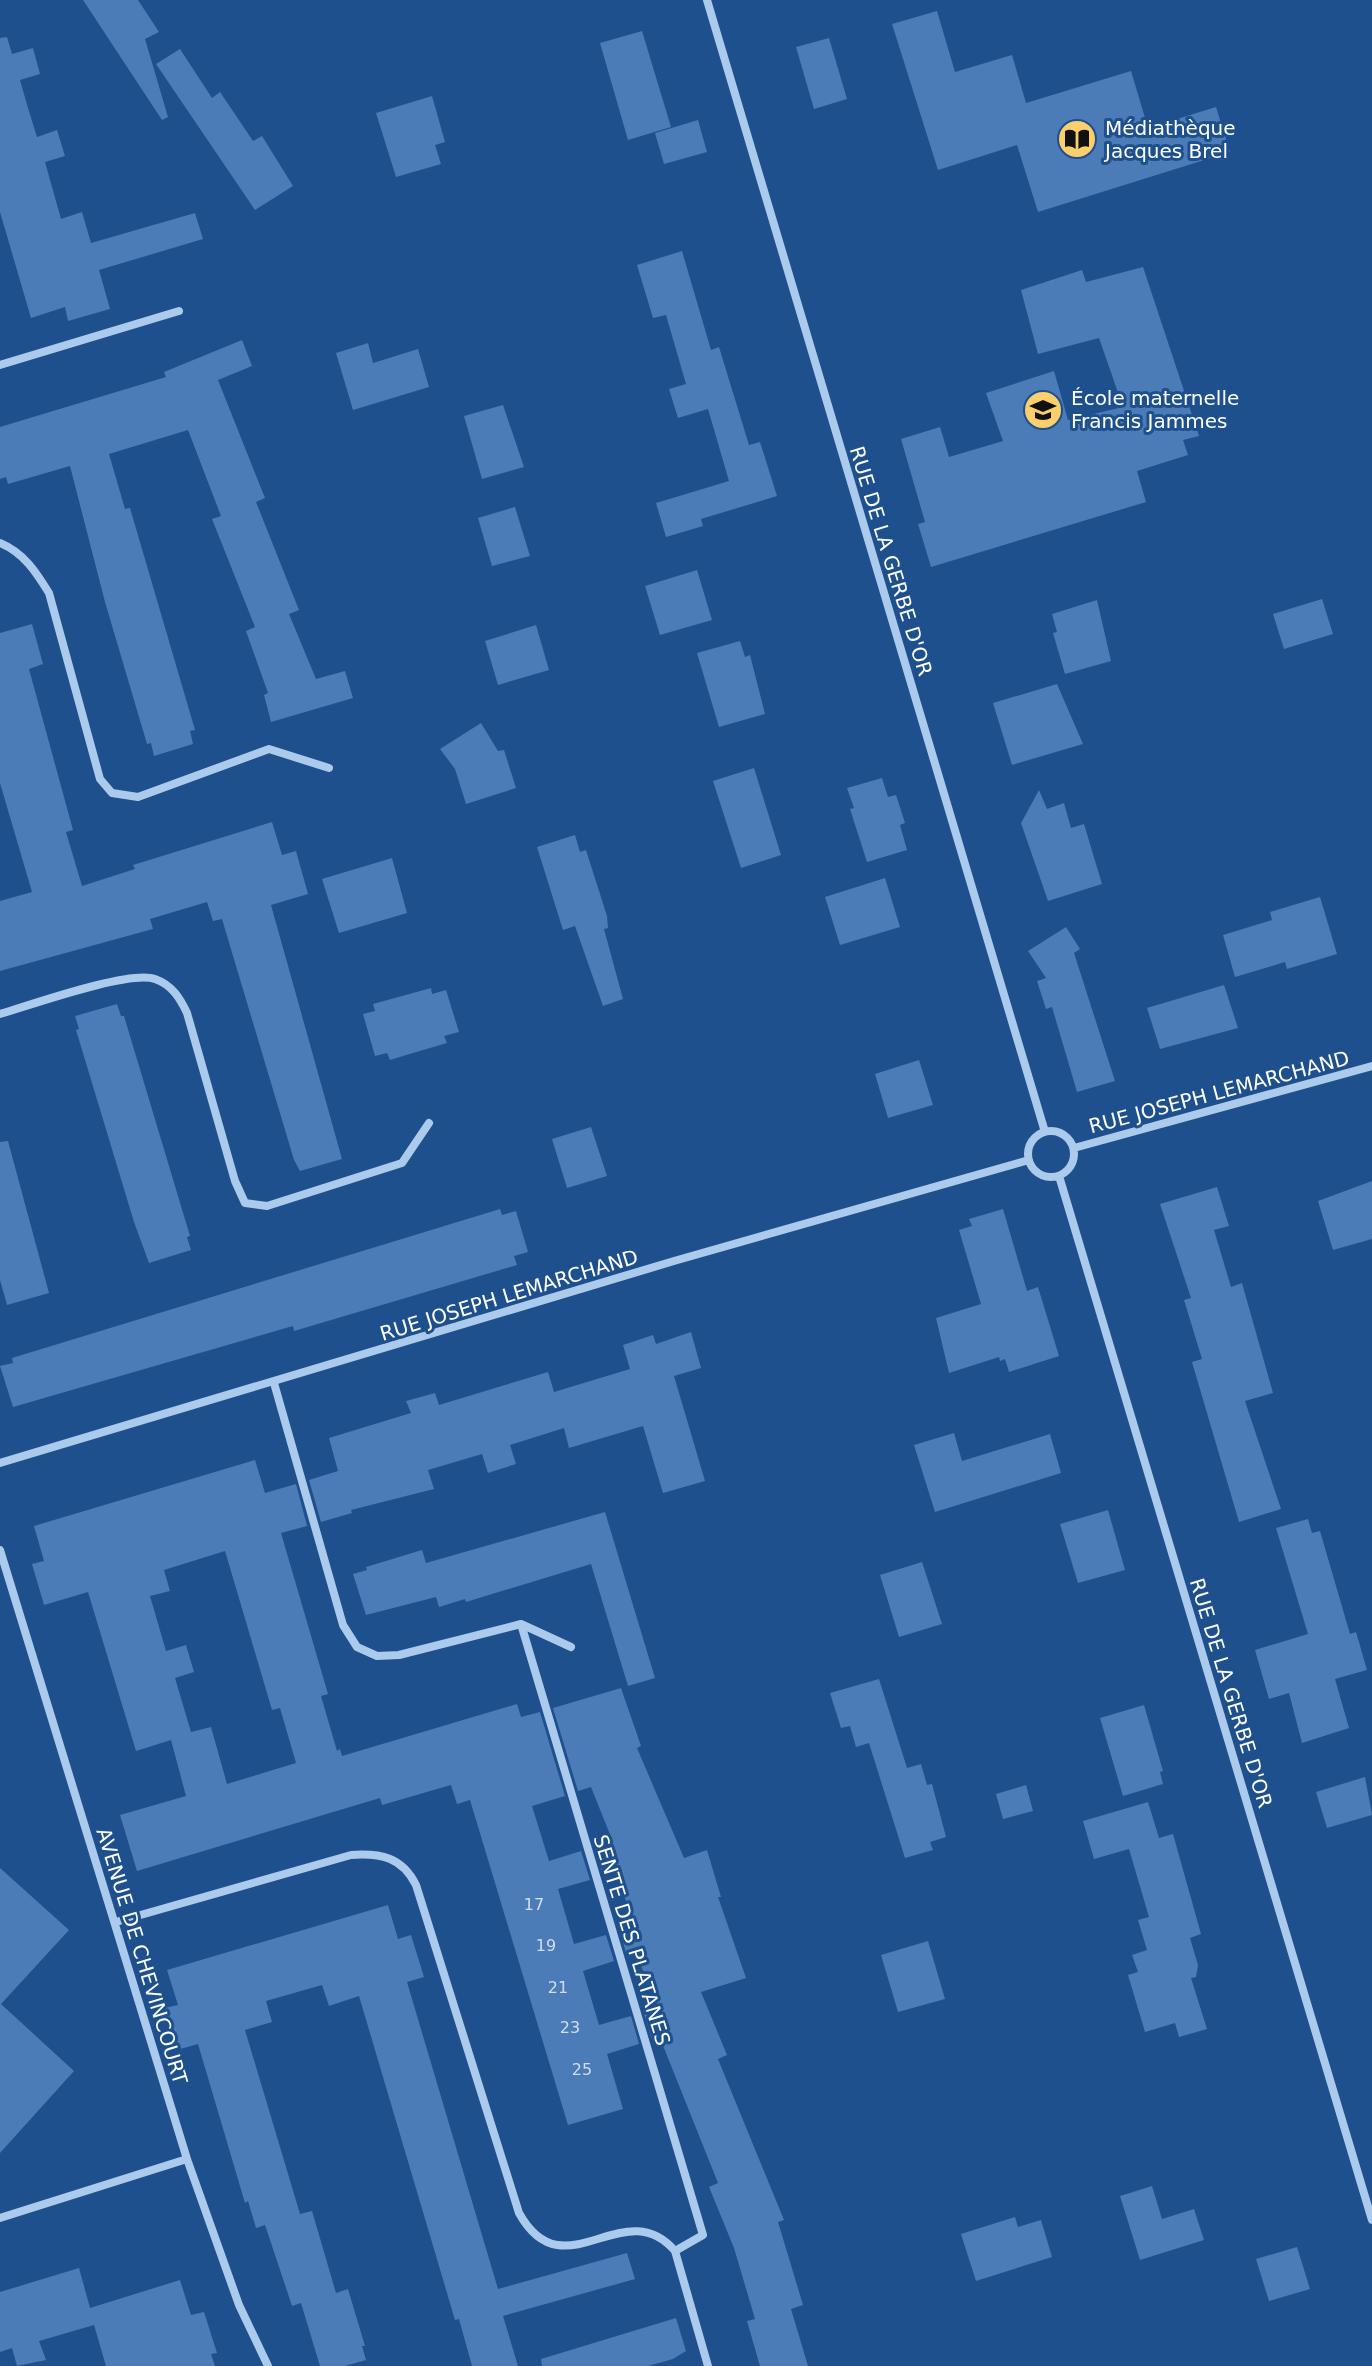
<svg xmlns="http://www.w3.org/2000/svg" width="1372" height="2366" font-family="'DejaVu Sans',sans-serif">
<rect width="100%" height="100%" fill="#1e508d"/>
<path fill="#4b7cb7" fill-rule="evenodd" d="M 83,0 L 138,0 L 159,32 L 145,39 L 168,117 L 162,120 Z
M 937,11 L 955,72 L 1012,55 L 1026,103 L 1131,71 L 1148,128 L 1216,107 L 1230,152 L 1038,212 L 1017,145 L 938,170 L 892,24 Z
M 642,31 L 671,127 L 628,140 L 600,43 Z
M 7,37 L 12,54 L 33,48 L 40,74 L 20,80 L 28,108 L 37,137 L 57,130 L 65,156 L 45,162 L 61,219 L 82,212 L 91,243 L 195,213 L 203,239 L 99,270 L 110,309 L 68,321 L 65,307 L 31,318 L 0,212 L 0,38 Z
M 829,38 L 847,99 L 814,109 L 796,47 Z
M 180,49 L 212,98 L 220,92 L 253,141 L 262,136 L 293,186 L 255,210 L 156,64 Z
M 432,96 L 445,142 L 435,145 L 441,164 L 396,177 L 376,113 Z
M 698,120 L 707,152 L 664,164 L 655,133 Z
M 682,251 L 711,350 L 719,347 L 749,445 L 760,442 L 777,496 L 701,519 L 703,526 L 666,537 L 656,503 L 729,481 L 708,409 L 678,418 L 669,389 L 686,384 L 666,315 L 653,318 L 637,265 Z
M 1143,267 L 1199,436 L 1183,440 L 1188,455 L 1137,471 L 1146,502 L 931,567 L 918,524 L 925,522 L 901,439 L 940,427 L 949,457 L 1003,441 L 986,393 L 1054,371 L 1068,420 L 1123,407 L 1099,338 L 1038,354 L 1021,290 L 1082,270 L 1086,282 Z
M 242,340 L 252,366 L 218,380 L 265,498 L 256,502 L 299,610 L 289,614 L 316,679 L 345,671 L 353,698 L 271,722 L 264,695 L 268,693 L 246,631 L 255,627 L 212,519 L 221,516 L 188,430 L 109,454 L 125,509 L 130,508 L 195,730 L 190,731 L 193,744 L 154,756 L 151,743 L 147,744 L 105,602 L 70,466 L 8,484 L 6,477 L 0,479 L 0,427 L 166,377 L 164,372 Z
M 368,343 L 373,363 L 418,349 L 429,387 L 353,410 L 336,353 Z
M 503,405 L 524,467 L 482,479 L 464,416 Z
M 515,507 L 530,556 L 492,566 L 478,518 Z
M 697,570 L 712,620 L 660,635 L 645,586 Z
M 1322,599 L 1333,634 L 1284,649 L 1273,614 Z
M 1097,600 L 1111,661 L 1065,674 L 1053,633 L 1057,632 L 1052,614 Z
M 32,624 L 43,664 L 29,669 L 73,830 L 66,832 L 82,886 L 135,869 L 133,865 L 272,822 L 282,855 L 296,851 L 308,894 L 271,905 L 342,1159 L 300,1171 L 294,1160 L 222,919 L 213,921 L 207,902 L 150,919 L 153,929 L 0,971 L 0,901 L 32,892 L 0,783 L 0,633 Z
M 536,625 L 549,670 L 498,685 L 485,641 Z
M 740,641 L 745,657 L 750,655 L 765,714 L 719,727 L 697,653 Z
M 1057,684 L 1083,744 L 1012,765 L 993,703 Z
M 481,723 L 498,751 L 504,750 L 516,788 L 466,804 L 455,769 L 440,749 Z
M 754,768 L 781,855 L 741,868 L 713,781 Z
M 882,778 L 888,797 L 896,795 L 905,823 L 900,825 L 907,850 L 867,862 L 850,809 L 854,808 L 847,788 Z
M 1039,790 L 1047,809 L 1064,803 L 1071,828 L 1084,824 L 1102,884 L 1048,901 L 1021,823 Z
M 575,835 L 580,852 L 586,850 L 607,916 L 608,928 L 604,929 L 623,999 L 603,1006 L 575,926 L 563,930 L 537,847 Z
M 392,858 L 407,913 L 339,933 L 322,879 Z
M 885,878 L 900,927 L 840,945 L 825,897 Z
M 1320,897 L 1337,954 L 1287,969 L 1285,962 L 1235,977 L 1223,935 L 1272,920 L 1270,912 Z
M 1066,927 L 1080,949 L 1074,953 L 1115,1081 L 1077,1092 L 1052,1007 L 1046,1009 L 1037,981 L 1046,978 L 1028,951 Z
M 1224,985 L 1238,1028 L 1160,1049 L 1147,1008 Z
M 431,988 L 432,994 L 446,990 L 459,1032 L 444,1036 L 447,1043 L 413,1053 L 390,1060 L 387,1053 L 375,1056 L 363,1014 L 375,1011 L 373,1004 Z
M 117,1004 L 121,1016 L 124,1016 L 190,1236 L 187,1237 L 191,1250 L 149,1263 L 134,1222 L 76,1030 L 79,1029 L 75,1016 Z
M 919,1060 L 933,1105 L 888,1118 L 875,1074 Z
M 591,1127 L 607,1176 L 567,1188 L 552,1139 Z
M 8,1141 L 49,1293 L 7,1305 L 0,1280 L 0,1142 Z
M 1372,1181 L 1372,1239 L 1333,1250 L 1318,1201 Z
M 1217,1187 L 1229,1226 L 1214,1230 L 1231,1287 L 1242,1283 L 1273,1393 L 1245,1401 L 1281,1509 L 1239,1522 L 1192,1362 L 1202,1359 L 1184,1300 L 1191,1298 L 1160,1204 Z
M 500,1209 L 502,1215 L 516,1211 L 528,1252 L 514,1256 L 517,1265 L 294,1331 L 293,1326 L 13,1407 L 0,1366 L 13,1363 L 12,1358 Z
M 1003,1209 L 1027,1291 L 1038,1287 L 1059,1356 L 1009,1372 L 1005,1359 L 1000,1361 L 999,1357 L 949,1373 L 936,1318 L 981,1304 L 959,1230 L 972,1226 L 969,1219 Z
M 691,1332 L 701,1368 L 674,1376 L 705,1481 L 663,1493 L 643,1426 L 569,1448 L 564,1428 L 510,1445 L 516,1464 L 488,1473 L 482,1454 L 428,1470 L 434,1489 L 351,1510 L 352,1513 L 321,1522 L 309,1480 L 338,1471 L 329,1438 L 411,1413 L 406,1401 L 435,1393 L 439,1405 L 548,1372 L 554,1392 L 630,1369 L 623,1345 L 653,1335 L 656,1344 Z
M 954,1433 L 962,1461 L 1050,1434 L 1061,1473 L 935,1512 L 914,1445 Z
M 255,1460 L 265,1493 L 296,1484 L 307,1526 L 281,1533 L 328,1694 L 321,1696 L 337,1751 L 340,1749 L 342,1756 L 517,1704 L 521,1717 L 540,1712 L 565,1796 L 532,1806 L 549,1861 L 581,1851 L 590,1880 L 558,1889 L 574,1944 L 606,1935 L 614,1961 L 583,1971 L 599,2025 L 631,2016 L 639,2044 L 607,2054 L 623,2109 L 568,2125 L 470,1800 L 457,1804 L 451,1785 L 382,1805 L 380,1798 L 137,1871 L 120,1815 L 186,1796 L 171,1740 L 136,1751 L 88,1592 L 44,1605 L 32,1564 L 44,1561 L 34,1526 ZM 225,1551 L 272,1710 L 280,1708 L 296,1763 L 227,1784 L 211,1727 L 191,1732 L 175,1678 L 194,1672 L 186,1645 L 166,1651 L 150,1596 L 170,1591 L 164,1570 Z
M 1108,1510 L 1125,1570 L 1078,1583 L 1060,1524 Z
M 605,1512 L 655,1678 L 628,1686 L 591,1564 L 466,1602 L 465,1599 L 439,1607 L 436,1597 L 366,1615 L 353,1574 L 367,1570 L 366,1567 L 422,1550 L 426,1563 Z
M 1308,1519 L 1312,1533 L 1320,1531 L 1350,1634 L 1356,1632 L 1367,1670 L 1335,1679 L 1349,1728 L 1302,1743 L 1289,1693 L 1269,1699 L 1255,1650 L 1308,1634 L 1276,1528 Z
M 922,1562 L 942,1624 L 899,1637 L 880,1575 Z
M 879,1679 L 907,1768 L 921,1764 L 927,1785 L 932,1784 L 946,1837 L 930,1842 L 933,1850 L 905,1858 L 869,1743 L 856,1747 L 850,1726 L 841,1728 L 830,1693 Z
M 621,1688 L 641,1746 L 637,1748 L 684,1858 L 707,1850 L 721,1897 L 718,1897 L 746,1978 L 701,1992 L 727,2055 L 718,2059 L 784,2220 L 778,2222 L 803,2305 L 791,2309 L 808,2366 L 760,2366 L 747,2321 L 755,2319 L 734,2248 L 709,2187 L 718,2183 L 660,2038 L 652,2040 L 644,2013 L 659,2009 L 636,1954 L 627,1957 L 620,1931 L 636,1926 L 615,1873 L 603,1876 L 595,1847 L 613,1842 L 591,1787 L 578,1791 L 553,1708 Z
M 1144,1705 L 1163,1771 L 1160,1772 L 1163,1784 L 1123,1796 L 1100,1718 Z
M 1365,1777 L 1372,1815 L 1327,1828 L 1316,1792 Z
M 1026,1785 L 1033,1811 L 1003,1819 L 996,1794 Z
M 1148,1802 L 1159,1838 L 1173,1834 L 1201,1934 L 1190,1938 L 1198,1965 L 1196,1977 L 1191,1978 L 1207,2029 L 1179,2037 L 1175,2023 L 1145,2032 L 1128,1975 L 1138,1972 L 1132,1955 L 1147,1950 L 1138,1920 L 1149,1917 L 1129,1849 L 1094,1859 L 1083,1821 Z
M 0,1868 L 69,1930 L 1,2004 L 74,2071 L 0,2153 Z
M 388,1905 L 398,1939 L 411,1935 L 424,1977 L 407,1982 L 498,2289 L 627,2253 L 635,2279 L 503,2316 L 518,2366 L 472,2366 L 459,2319 L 455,2320 L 359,1996 L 329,2006 L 322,1985 L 266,2001 L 272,2022 L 245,2030 L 300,2214 L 312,2211 L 336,2293 L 348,2289 L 365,2346 L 362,2346 L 366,2360 L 345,2366 L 320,2366 L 301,2303 L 292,2306 L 265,2225 L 256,2228 L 248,2201 L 245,2203 L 198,2044 L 177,2050 L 164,2008 L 178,2005 L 167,1970 Z
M 928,1941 L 945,1999 L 898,2012 L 881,1955 Z
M 1152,2186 L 1162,2219 L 1194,2209 L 1204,2240 L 1140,2260 L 1120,2196 Z
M 1015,2217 L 1018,2227 L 1041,2220 L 1052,2257 L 976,2281 L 961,2234 Z
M 1297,2247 L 1310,2289 L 1269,2301 L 1256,2259 Z
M 79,2268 L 90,2308 L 180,2280 L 191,2315 L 204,2312 L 217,2353 L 211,2354 L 215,2366 L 106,2366 L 94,2325 L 39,2341 L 46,2360 L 17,2366 L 12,2348 L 0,2352 L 0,2292 Z
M 676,2318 L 686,2351 L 673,2359 L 648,2366 L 542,2366 L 541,2359 Z"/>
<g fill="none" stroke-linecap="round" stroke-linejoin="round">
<path stroke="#accaec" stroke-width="8" d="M 707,0 L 1045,1132
M 0,365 L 179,311
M 0,543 C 24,553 36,572 49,593 L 100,779 L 112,793 L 138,797 L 269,749 L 329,768
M 0,1014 C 31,1005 129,970 155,979 C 172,985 180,998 187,1013 L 235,1181 L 245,1203 L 267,1206 L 402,1163 L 429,1123
M1028 1154a23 23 0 1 1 46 0a23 23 0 1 1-46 0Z
M 1074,1148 L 1372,1066
M 1059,1176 L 1372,2220
M 274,1383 L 343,1625 L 357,1647 L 377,1656 L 399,1655 L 521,1624 L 571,1647
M 0,1463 L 674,1261 L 1029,1160
M 0,1550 L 187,2159 L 239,2305 L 268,2366
M 521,1624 L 703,2235 L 675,2251
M 116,1922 L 351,1855 C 381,1853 402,1857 416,1885 L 519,2213 C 564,2294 624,2191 675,2251 L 708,2366
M 0,2218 L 187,2159"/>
</g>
<defs>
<g id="library-disc" transform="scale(2)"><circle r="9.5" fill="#fbcf6b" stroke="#1e508d"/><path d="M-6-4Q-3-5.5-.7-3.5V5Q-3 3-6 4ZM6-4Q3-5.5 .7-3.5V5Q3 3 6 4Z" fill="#111"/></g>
<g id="school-disc" transform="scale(2)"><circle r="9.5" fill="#fbcf6b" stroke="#1e508d"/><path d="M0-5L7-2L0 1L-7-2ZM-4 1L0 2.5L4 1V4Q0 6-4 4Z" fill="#111"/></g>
</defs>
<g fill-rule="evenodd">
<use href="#library-disc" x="1077" y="139"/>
<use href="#school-disc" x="1043" y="410"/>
</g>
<g text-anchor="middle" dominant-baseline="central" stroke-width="6" stroke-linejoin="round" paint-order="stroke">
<g font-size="16" fill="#d2deed">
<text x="534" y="1904">17</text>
<text x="546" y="1945">19</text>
<text x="558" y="1987">21</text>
<text x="570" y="2027">23</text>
<text x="582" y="2069">25</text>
</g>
<g font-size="20" fill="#fff" stroke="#1e508d" text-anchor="start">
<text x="1105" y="128">Médiathèque<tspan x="1105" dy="23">Jacques Brel</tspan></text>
<text x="1071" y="398">École maternelle<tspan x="1071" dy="23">Francis Jammes</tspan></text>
</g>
<g font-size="20" fill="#fff" stroke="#1e508d">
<text transform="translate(891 561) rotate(73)">RUE DE LA GERBE D'OR</text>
<text transform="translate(1219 1092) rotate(-15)">RUE JOSEPH LEMARCHAND</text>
<text transform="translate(509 1295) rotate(-17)">RUE JOSEPH LEMARCHAND</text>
<text transform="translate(1231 1693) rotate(73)">RUE DE LA GERBE D'OR</text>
<text transform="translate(632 1940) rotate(73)">SENTE DES PLATANES</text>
<text transform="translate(142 1956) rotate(73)">AVENUE DE CHEVINCOURT</text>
</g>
</g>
</svg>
